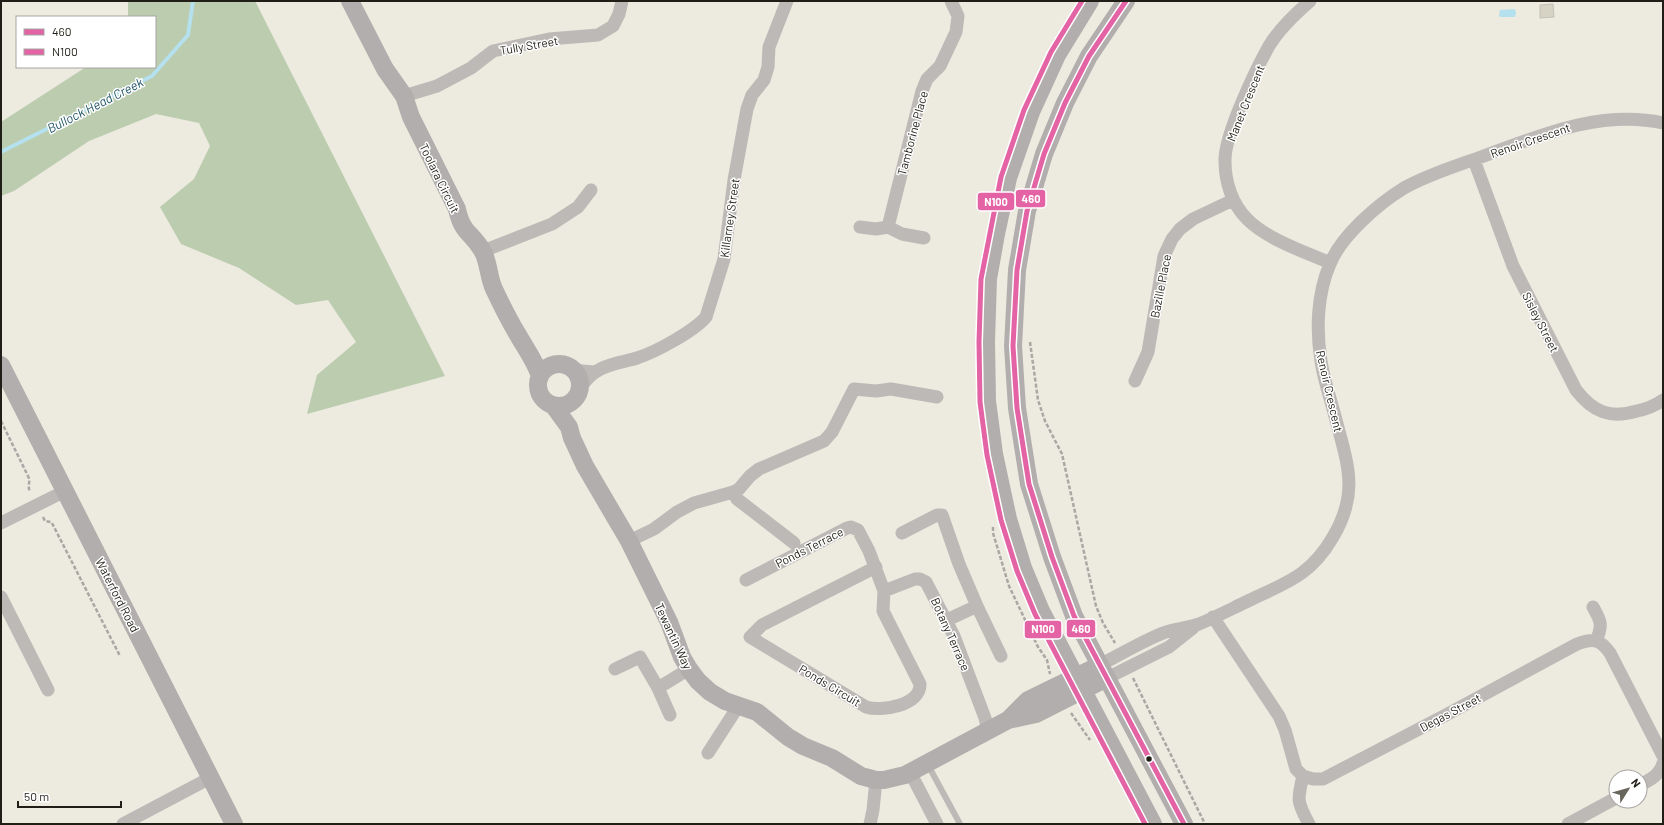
<svg xmlns="http://www.w3.org/2000/svg" width="1664" height="825" font-family="Barlow,sans-serif">
<rect width="100%" height="100%" fill="#edeadf"/>
<path fill="#bbccaf" d="M 128,1 L 255,1 L 445,376 L 307,414 L 317,375 L 356,342 L 328,300 L 296,305 L 239,268 L 181,244 L 160,207 L 194,179 L 210,146 L 199,123 L 156,114 L 89,141 L 14,191 L 1,196 L 1,122 L 86,67 L 155,67 L 155,17 L 128,17 Z"/>
<path fill="#b5e0ee" d="M 1515,9 L 1516,13 L 1515,17 L 1500,17 L 1499,16 L 1500,10 Z"/>
<g fill="none" stroke-linecap="round" stroke-linejoin="round">
<path stroke="#b5e0ee" stroke-width="4" d="M 1,152 L 152,76 L 188,35 L 193,1"/>
</g>
<path fill="#d7d3c4" stroke="#c3c0b7" d="M 1553,4 L 1554,17 L 1540,18 L 1540,5 Z"/>
<g fill="none" stroke-linecap="round" stroke-linejoin="round">
<path stroke="#aaa7a4" stroke-width="2.5" stroke-dasharray="4 2" stroke-linecap="butt" d="M 1030,342 L 1038,400 L 1045,421 L 1062,454 L 1096,606 L 1103,623 L 1115,643
M 1,421 L 28,476 C 31,482 27,486 30,492
M 43,517 L 45,521 L 51,522 L 53,525 L 120,656
M 993,527 L 993,533 L 1009,586 L 1038,647 L 1047,660 L 1050,674
M 1133,678 L 1205,824
M 1071,713 L 1090,740"/>
<path stroke="#bdb9b7" stroke-width="6" d="M 928,765 L 960,824"/>
<path stroke="#bdb9b7" stroke-width="13" d="M 1310,1 C 1295,14 1279,29 1269,46 C 1256,69 1224,136 1225,161 C 1225,182 1232,204 1247,219 C 1268,240 1303,251 1330,263
M 404,96 L 437,86 L 471,68 L 493,51 L 549,39 L 598,35 L 613,26 L 619,14 L 622,1
M 1474,160 L 1513,266 L 1576,390 C 1593,412 1610,419 1637,411 C 1646,409 1656,405 1663,400
M 860,227 L 876,229 L 888,227 L 902,234 L 924,238
M 888,227 L 922,91 L 927,79 L 940,66 L 956,32 L 958,16 L 951,1
M 483,251 L 552,224 L 578,207 L 591,190
M 572,370 L 594,372
M 1135,381 L 1148,352 L 1164,256 L 1172,239 L 1180,229 L 1193,219 L 1233,200
M 579,389 C 583,384 588,377 594,373 C 605,364 624,362 637,358 C 656,352 694,331 706,317 L 724,259 L 734,180 L 747,109 L 752,95 L 764,80 L 768,67 L 769,47 L 787,1
M 733,492 L 737,499 L 794,543
M 1,523 L 65,491
M 902,533 L 937,515 L 942,515 L 959,564 L 977,606 L 1001,656
M 629,541 L 654,529 L 677,512 L 694,503 L 733,492 L 739,489 L 750,476 L 759,469 L 824,441 L 832,432 L 854,389 L 876,391 L 891,389 L 937,397
M 746,580 L 847,528 L 851,527 L 858,530 L 869,551 L 884,591 L 883,611 L 920,684 C 921,705 882,712 866,707 L 750,637 L 762,625 L 876,567
M 884,591 L 915,579 L 920,579 L 926,582 L 954,636 L 985,718 L 988,731
M 1,597 L 48,690
M 1593,607 C 1601,621 1603,625 1596,641
M 1213,617 L 1279,716 L 1285,730 L 1296,769 L 1303,776 L 1313,779 L 1323,779 L 1444,716 L 1577,644 C 1593,638 1600,639 1610,653 L 1663,756
M 947,620 L 977,606
M 1100,665 C 1121,654 1141,642 1163,633 C 1174,629 1187,628 1199,624 C 1216,617 1233,608 1250,600 C 1288,582 1311,575 1333,537 C 1359,493 1348,465 1336,420 C 1331,400 1324,381 1321,361 C 1316,330 1317,294 1330,264 C 1341,236 1378,204 1404,188 C 1427,175 1453,167 1478,158 C 1537,137 1598,109 1663,123
M 615,669 L 640,657 L 658,688 L 670,715
M 1107,678 L 1169,647 L 1193,628
M 658,688 L 689,669
M 708,753 L 739,705
M 910,772 L 937,824
M 1303,776 C 1297,800 1297,802 1309,824
M 1640,785 C 1650,780 1660,775 1663,763
M 123,824 L 210,778
M 870,824 L 873,810 L 876,780
M 1568,824 L 1616,798"/>
<path stroke="#b2aead" stroke-width="18" d="M 350,1 L 385,69 L 404,96 L 411,117 L 457,209 C 462,233 471,232 482,250 C 489,261 488,277 494,289 C 501,304 509,320 518,335 C 526,349 535,361 540,376
M 1090,1 L 1057,55 L 1031,112 L 1008,178 L 996,234 L 988,279 L 986,342 L 987,401 L 994,454 L 1008,519 L 1023,568 L 1041,611 L 1153,824
M 1126,1 L 1089,56 L 1065,103 L 1044,154 L 1027,211 L 1017,270 L 1013,346 L 1017,408 L 1029,484 L 1052,557 L 1074,616 L 1184,824
M538 385a21 21 0 1 1 42 0a21 21 0 1 1-42 0Z
M 1,365 L 234,824
M 553,405 L 569,427 L 572,438 L 585,466 L 629,541 L 669,622 L 682,657 L 689,669 L 698,681 L 710,692 L 725,701 L 757,712 L 788,737 L 803,746 L 832,758 L 861,776 L 876,780 L 884,780 L 905,775 L 1008,720 L 1028,700 L 1100,665
M 1008,720 L 1036,714 L 1107,678"/>
<g stroke="#fff" stroke-width="8">
<path id="bus-1" d="M 1126,1 L 1089,56 L 1065,103 L 1044,154 L 1027,211 L 1017,270 L 1013,346 L 1017,408 L 1029,484 L 1052,557 L 1074,616 L 1184,824"/>
</g>
<g stroke="#fff" stroke-width="8">
<path id="bus-2" d="M 1082,1 L 1051,52 L 1024,110 L 1001,177 L 981,279 L 979,342 L 980,402 L 987,455 L 1001,520 L 1017,571 L 1035,614 L 1145,824"/>
</g>
<use href="#bus-1" stroke="#e463a4" stroke-width="5"/>
<use href="#bus-2" stroke="#e463a4" stroke-width="5"/>
</g>
<circle fill="#201e16" stroke="#fff" stroke-width="1.5" cx="1149" cy="759" r="3.5"/>
<g text-anchor="middle" dominant-baseline="central" stroke-width="3" stroke-linejoin="round" paint-order="stroke">
<g font-size="12" fill="#201e16" stroke="#fff">
<text transform="translate(529 45) rotate(-10)">Tully Street</text>
<text transform="translate(1245 103) rotate(-68)">Manet Crescent</text>
<text transform="translate(912 133) rotate(-75)">Tamborine Place</text>
<text transform="translate(1530 140) rotate(-19)">Renoir Crescent</text>
<text transform="translate(440 178) rotate(64)">Toolara Circuit</text>
<text transform="translate(729 218) rotate(-82)">Killarney Street</text>
<text transform="translate(1160 286) rotate(-79)">Bazille Place</text>
<text transform="translate(1541 322) rotate(63)">Sisley Street</text>
<text transform="translate(1330 391) rotate(77)">Renoir Crescent</text>
<text transform="translate(809 547) rotate(-27)">Ponds Terrace</text>
<text transform="translate(118 595) rotate(63)">Waterford Road</text>
<text transform="translate(951 634) rotate(66)">Botany Terrace</text>
<text transform="translate(674 636) rotate(65)">Tewantin Way</text>
<text transform="translate(830 685) rotate(31)">Ponds Circuit</text>
<text transform="translate(1450 712) rotate(-28)">Degas Street</text>
</g>
<g font-size="13" font-style="italic" fill="#225567" stroke="#fff">
<text transform="translate(95 105) rotate(-27)">Bullock Head Creek</text>
</g>
</g>
<g stroke="#fff" stroke-width="1.5">
<rect x="1015" y="189" width="31" height="19" rx="4" fill="#e463a4"/>
<rect x="977" y="192" width="38" height="19" rx="4" fill="#e463a4"/>
<rect x="1066" y="619" width="30" height="19" rx="4" fill="#e463a4"/>
<rect x="1024" y="620" width="38" height="19" rx="4" fill="#e463a4"/>
</g>
<g font-size="11" text-anchor="middle" font-weight="bold" fill="#fff">
<text x="1031" y="203">460</text>
<text x="996" y="206">N100</text>
<text x="1081" y="633">460</text>
<text x="1043" y="633">N100</text>
</g>
<rect width="1664" height="825" fill="none" stroke="#201e16" stroke-width="4"/>
<rect x="16" y="16" width="140" height="52" fill="#ffffff" stroke="#a6a5a2"/>
<rect x="24" y="29" width="20" height="6" fill="#e463a4" stroke="#a6a5a2"/>
<text x="52" y="36" font-size="12" fill="#201e16">460</text>
<rect x="24" y="49" width="20" height="6" fill="#e463a4" stroke="#a6a5a2"/>
<text x="52" y="56" font-size="12" fill="#201e16">N100</text>
<g transform="translate(1628 789) rotate(53)"><circle r="19" fill="#ffffff" stroke="#a6a5a2"/>
<path d="M0-3L7 15L0 10L-7 15Z" fill="#68655c"/>
<text y="-6" font-size="11" font-weight="bold" text-anchor="middle" fill="#201e16">N</text>
</g>
<path d="M18 801v6h103v-6" fill="none" stroke="#201e16" stroke-width="2"/>
<text x="24" y="801" font-size="12" fill="#201e16" stroke="#ffffff" stroke-width="3" paint-order="stroke">50 m</text>
</svg>
